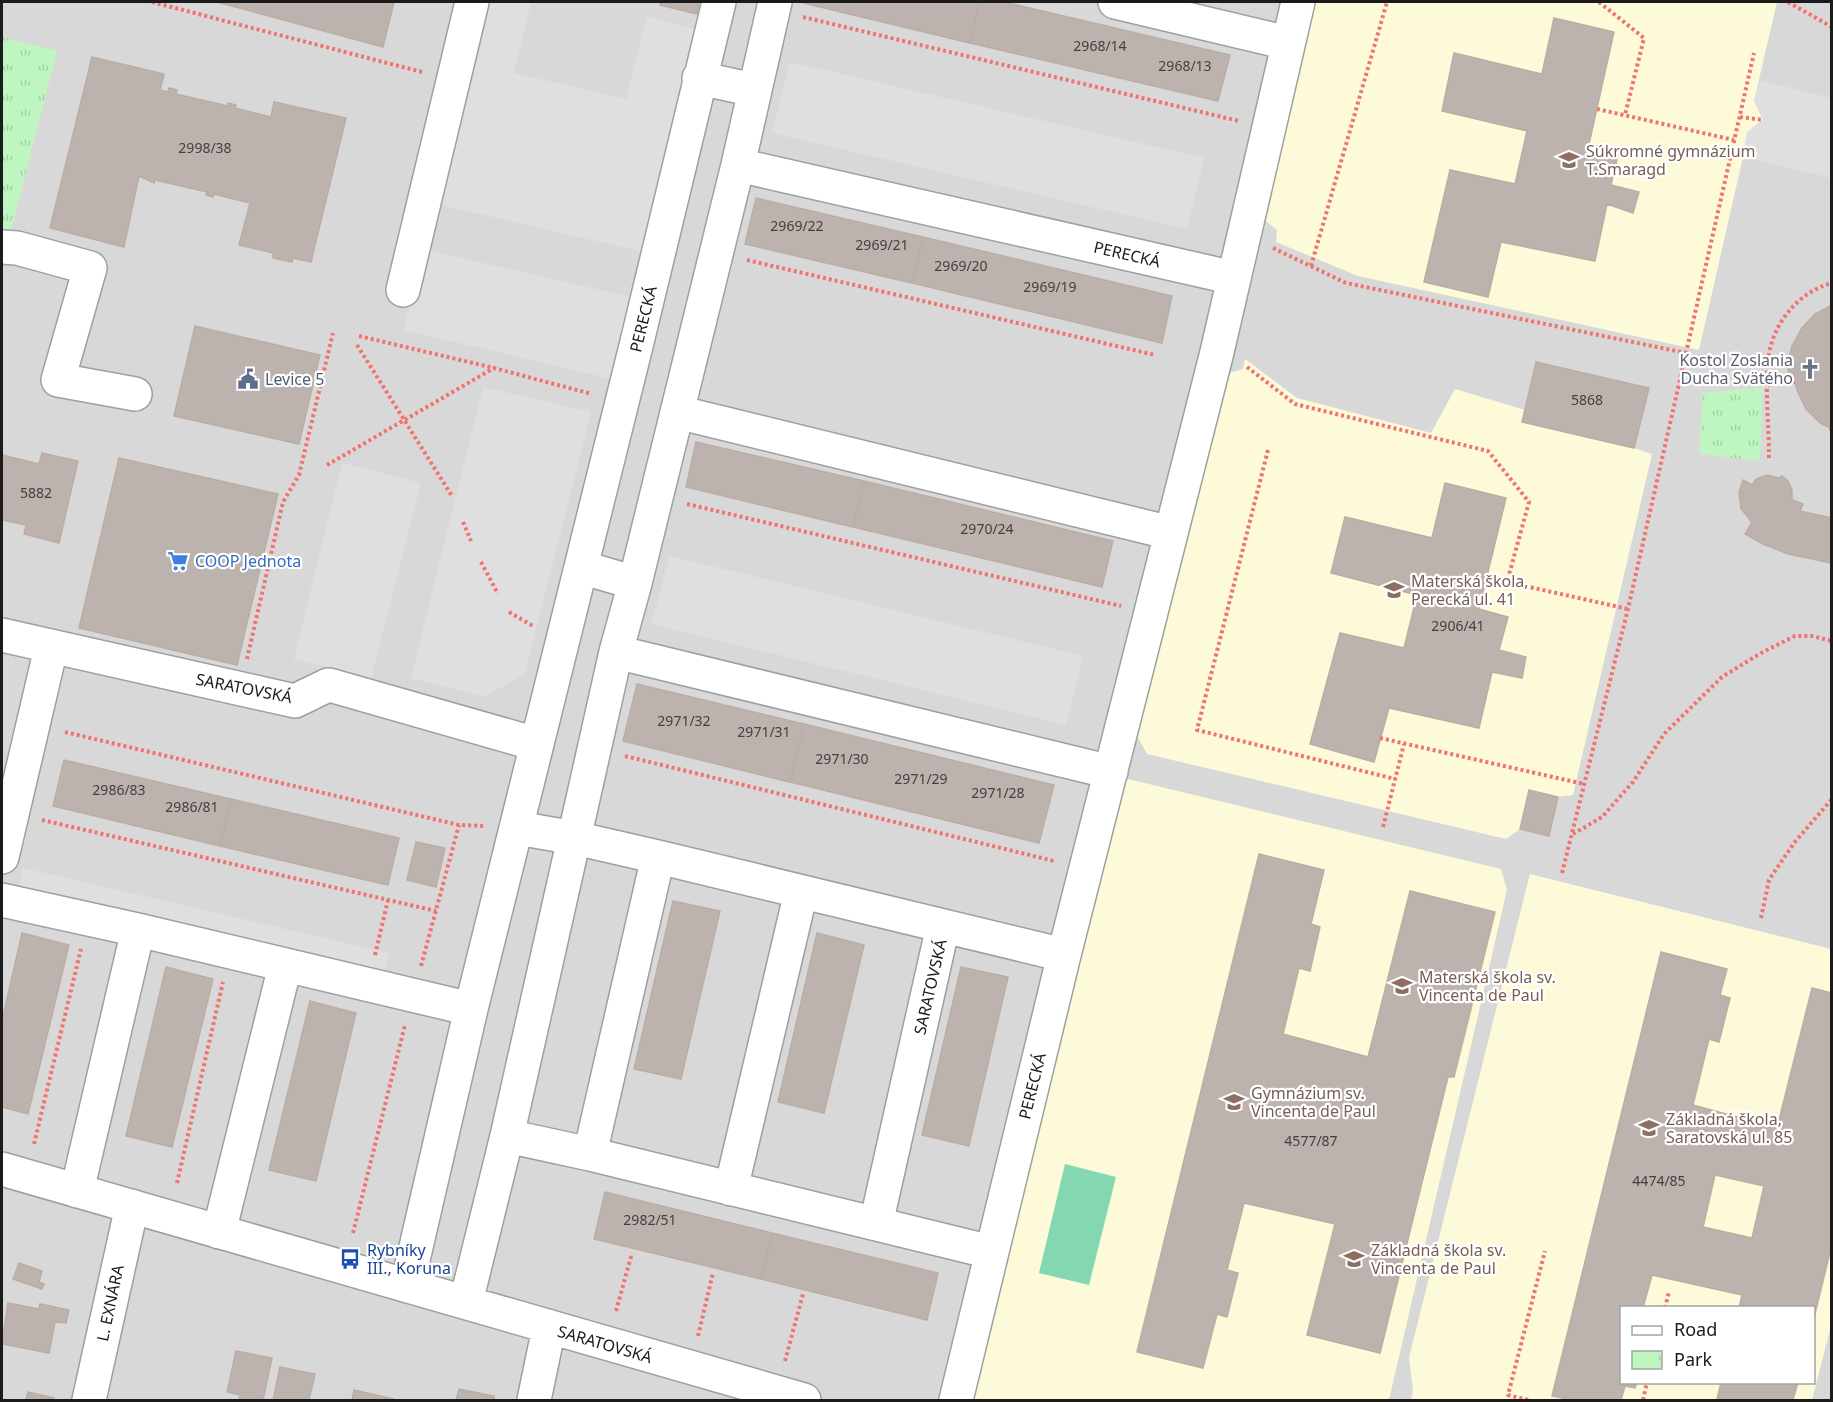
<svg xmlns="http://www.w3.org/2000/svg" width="1833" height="1402" font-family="'Noto Sans',sans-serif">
<defs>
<pattern id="park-tufts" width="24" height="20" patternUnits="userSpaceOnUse" patternTransform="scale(1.5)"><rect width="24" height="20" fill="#bff5c0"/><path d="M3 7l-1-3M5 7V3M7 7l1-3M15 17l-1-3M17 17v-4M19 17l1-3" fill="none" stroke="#a4d1a4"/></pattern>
</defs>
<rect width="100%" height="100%" fill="#ece8e1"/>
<path fill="#d9d8d8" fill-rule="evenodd" d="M 2,2 L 1831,2 L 1831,1400 L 2,1400 ZM 1622,1308 L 1814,1308 L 1814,1382 L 1622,1382 Z"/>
<path fill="#fcfad9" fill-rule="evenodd" d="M 1311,2 L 1777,2 L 1754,101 L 1763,120 L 1747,132 L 1743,157 L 1699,350 L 1358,276 L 1276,242 L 1277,230 L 1262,218 Z
M 1245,359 L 1297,398 L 1431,433 L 1455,389 L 1525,410 L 1523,422 L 1634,448 L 1652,454 L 1573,795 L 1558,797 L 1529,790 L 1520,829 L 1506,839 L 1147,754 L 1132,727 L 1225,374 L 1243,369 Z
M 1124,778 L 1501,869 L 1507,890 L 1389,1400 L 965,1400 Z
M 1530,874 L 1831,949 L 1832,1322 L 1812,1400 L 1411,1400 L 1413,1390 L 1409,1358 ZM 1622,1308 L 1814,1308 L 1814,1382 L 1622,1382 Z"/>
<path fill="url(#park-tufts)" d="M 2,37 L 57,51 L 2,266 Z
M 1763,387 L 1760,461 L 1699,454 L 1702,393 Z"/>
<path fill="#83d7b1" d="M 1065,1164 L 1116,1177 L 1089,1285 L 1039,1273 Z"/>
<path fill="#dfdfdf" d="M 482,2 L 531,2 L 514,73 L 626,99 L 647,16 L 698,30 L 643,252 L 433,203 Z
M 790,62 L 1204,158 L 1187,229 L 772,133 Z
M 1760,80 L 1831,98 L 1831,178 L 1743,157 L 1747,132 L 1763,120 L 1754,101 Z
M 422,249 L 631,297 L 612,379 L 404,330 Z
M 483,387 L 591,412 L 525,673 L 485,697 L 411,678 Z
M 342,463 L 421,483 L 371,678 L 294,659 Z
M 670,556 L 1083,656 L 1066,725 L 651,624 Z
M 23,868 L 389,953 L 383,977 L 17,892 Z"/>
<path fill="#bcb3ae" stroke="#bcada4" stroke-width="1.5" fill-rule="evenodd" d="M 217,2 L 394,2 L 383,47 Z
M 661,2 L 699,2 L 697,14 L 660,5 Z
M 803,2 L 979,2 L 970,43 L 803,3 Z
M 979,2 L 1004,2 L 1230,55 L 1218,101 L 970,43 Z
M 1554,18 L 1614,32 L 1589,144 L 1619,151 L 1611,185 L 1639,192 L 1633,213 L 1607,204 L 1595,261 L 1501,242 L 1488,297 L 1424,282 L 1450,170 L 1515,184 L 1527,131 L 1442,111 L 1454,53 L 1542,74 Z
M 92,57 L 164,74 L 160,90 L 168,92 L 169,88 L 177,90 L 176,94 L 228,106 L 228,103 L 236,105 L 235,108 L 271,117 L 274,102 L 346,118 L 311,262 L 293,258 L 292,262 L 273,258 L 273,253 L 239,245 L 250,203 L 214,194 L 213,197 L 206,195 L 207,192 L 155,180 L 154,183 L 139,176 L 124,247 L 50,228 Z
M 756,198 L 923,237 L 912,283 L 745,244 Z
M 923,237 L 1172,296 L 1162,343 L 912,283 Z
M 1832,305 L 1832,429 L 1820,423 L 1806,409 L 1797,390 L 1793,373 L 1788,374 L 1789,357 L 1792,346 L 1802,328 L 1815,314 Z
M 195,326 L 320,355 L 299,444 L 174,416 Z
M 1536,362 L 1649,388 L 1634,448 L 1522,422 Z
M 696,442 L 864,481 L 853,527 L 686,487 Z
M 42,453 L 78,461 L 59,543 L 24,534 L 26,525 L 2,520 L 2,455 L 39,464 Z
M 119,458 L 278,494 L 237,665 L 79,628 Z
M 1767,475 L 1779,478 L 1782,476 L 1788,481 L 1792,490 L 1792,500 L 1803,504 L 1800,511 L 1832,518 L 1832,563 L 1788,554 L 1763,544 L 1745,534 L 1752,522 L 1741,509 L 1739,492 L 1743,480 L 1752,485 L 1756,479 Z
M 864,481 L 1113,541 L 1102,587 L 853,527 Z
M 1445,483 L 1506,498 L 1479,609 L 1508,617 L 1499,650 L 1526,657 L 1522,678 L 1492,672 L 1479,728 L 1389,708 L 1374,762 L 1310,744 L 1340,633 L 1404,648 L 1417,595 L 1331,573 L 1345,517 L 1432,538 Z
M 637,684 L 804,724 L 790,782 L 623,741 Z
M 804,724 L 1054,785 L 1039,843 L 790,782 Z
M 64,760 L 231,799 L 220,846 L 53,806 Z
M 1529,790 L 1558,797 L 1549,836 L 1520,829 Z
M 231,799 L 399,838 L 388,885 L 220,846 Z
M 416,842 L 445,848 L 436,887 L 407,880 Z
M 1259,854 L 1324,870 L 1311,924 L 1320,927 L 1310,971 L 1299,968 L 1283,1034 L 1368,1057 L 1410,891 L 1495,912 L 1454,1077 L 1448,1077 L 1380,1353 L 1307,1335 L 1335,1224 L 1244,1203 L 1227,1270 L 1238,1273 L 1227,1317 L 1217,1314 L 1203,1368 L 1137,1352 Z
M 673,901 L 720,911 L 681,1079 L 634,1069 Z
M 22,933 L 69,945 L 28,1114 L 2,1107 L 2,1021 Z
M 817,933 L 864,945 L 824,1113 L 778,1102 Z
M 1661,952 L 1727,969 L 1720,995 L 1730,998 L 1719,1042 L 1709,1039 L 1693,1105 L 1777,1128 L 1812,988 L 1832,993 L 1832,1244 L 1814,1318 L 1814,1308 L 1739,1308 L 1742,1295 L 1652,1275 L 1643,1308 L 1622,1308 L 1622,1382 L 1637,1382 L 1635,1388 L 1625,1386 L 1621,1400 L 1571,1400 L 1552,1396 ZM 1715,1175 L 1764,1186 L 1752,1238 L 1703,1227 Z
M 166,967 L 213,979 L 172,1147 L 126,1136 Z
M 961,967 L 1008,977 L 969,1146 L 922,1135 Z
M 310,1001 L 356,1013 L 316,1181 L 269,1170 Z
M 605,1192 L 772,1233 L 761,1279 L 594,1239 Z
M 772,1233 L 938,1273 L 927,1320 L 761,1279 Z
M 19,1263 L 42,1271 L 39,1282 L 44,1284 L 42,1289 L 13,1279 Z
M 8,1303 L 39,1309 L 40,1304 L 69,1310 L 66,1323 L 55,1322 L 49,1353 L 2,1344 Z
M 236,1351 L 272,1358 L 263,1400 L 239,1400 L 240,1395 L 227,1392 Z
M 280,1367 L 315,1374 L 309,1400 L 273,1400 Z
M 1721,1382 L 1798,1382 L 1793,1400 L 1717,1400 Z
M 459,1389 L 494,1396 L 494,1400 L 456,1400 Z
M 354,1390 L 394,1399 L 394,1400 L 352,1400 Z
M 28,1392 L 54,1398 L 53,1400 L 26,1400 Z"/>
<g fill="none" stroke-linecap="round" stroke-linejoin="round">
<g stroke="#9f9f9f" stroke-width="36">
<path id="minor" d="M 1115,2 L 1288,43
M 699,78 L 754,90
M 738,165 L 1234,278
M 2,247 L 17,248 L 90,268 L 58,380 L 135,394
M 403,290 L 472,2
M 677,412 L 1171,533
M 581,567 L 635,583
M 2,635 L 295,701 L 328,685 L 333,686 L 536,744
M 616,652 L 1111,772
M 517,828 L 575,838 L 658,857 L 1064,955
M 2,857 L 51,648
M 2,900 L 138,930 L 471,1009
M 507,1136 L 590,1154 L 991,1252
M 590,1154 L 658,857
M 2,1169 L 804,1400
M 731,1189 L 801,892
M 77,1191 L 138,930
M 876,1224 L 943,926
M 219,1232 L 285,966
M 407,1286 L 471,1009 L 636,346 L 719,2
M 466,1302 L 507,1136 L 616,652 L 635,583 L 738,165 L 775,2
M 89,1400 L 132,1206
M 534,1400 L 549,1328
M 956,1400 L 1064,955 L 1217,352 L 1298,2"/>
</g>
<path stroke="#f0736e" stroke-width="4" stroke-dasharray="3 3" stroke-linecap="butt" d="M 152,2 L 422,72
M 1599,2 L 1644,38 L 1625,115
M 1788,2 L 1832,27
M 803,17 L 1239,121
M 1597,109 L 1734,140
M 1740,117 L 1763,120
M 1273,248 L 1346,283 L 1686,353
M 747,260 L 1155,355
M 1311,266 L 1387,2
M 359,336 L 494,368 L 592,394
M 357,345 L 452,496
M 1247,367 L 1295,404 L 1488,451 L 1529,502 L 1507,582 L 1628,609
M 1768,385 L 1795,382
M 1830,428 L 1832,430
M 1268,450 L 1197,730 L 1395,779
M 1769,458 C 1769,427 1765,391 1768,361 C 1771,326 1797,292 1832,283
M 327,465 L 494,368
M 687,504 L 1121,606
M 463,522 L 471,541
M 481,562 L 498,594
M 509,612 L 533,626
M 247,659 L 283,502 L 299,475 L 333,333
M 65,732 L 459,825 L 485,826
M 1380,738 L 1584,784
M 625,756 L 1054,861
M 42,820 L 436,911
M 1383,827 L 1404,744
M 1573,834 L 1602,817 L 1633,782 L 1664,734 L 1722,677 L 1761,653 L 1795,636 L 1812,636 L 1832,641
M 1562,873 L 1628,609 L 1754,53
M 1761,918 L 1769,880 L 1794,843 L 1832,799
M 375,955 L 388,900
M 421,966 L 459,825
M 34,1144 L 81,949
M 177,1183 L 223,982
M 353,1233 L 405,1025
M 1665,1308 L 1669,1292
M 616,1311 L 632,1253
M 698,1336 L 713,1273
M 785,1361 L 803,1294
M 1528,1400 L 1508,1395 L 1545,1251
M 1643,1400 L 1647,1382"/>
<use href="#minor" stroke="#fff" stroke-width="33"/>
</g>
<defs>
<g id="school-bare" transform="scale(1.62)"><path d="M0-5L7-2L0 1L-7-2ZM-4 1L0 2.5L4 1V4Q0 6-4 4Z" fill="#8d6e63" stroke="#fff" stroke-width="2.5" paint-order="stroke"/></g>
<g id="church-bare" transform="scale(1.62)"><path d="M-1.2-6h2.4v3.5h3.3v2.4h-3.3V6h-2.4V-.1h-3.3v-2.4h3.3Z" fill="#6b7280" stroke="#fff" stroke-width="2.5" paint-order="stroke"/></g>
<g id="civic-bare" transform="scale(1.62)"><path d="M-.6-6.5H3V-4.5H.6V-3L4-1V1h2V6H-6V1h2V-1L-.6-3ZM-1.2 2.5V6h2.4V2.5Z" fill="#5c6f8a" stroke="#fff" stroke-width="2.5" paint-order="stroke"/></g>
<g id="supermarket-bare" transform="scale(1.62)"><path d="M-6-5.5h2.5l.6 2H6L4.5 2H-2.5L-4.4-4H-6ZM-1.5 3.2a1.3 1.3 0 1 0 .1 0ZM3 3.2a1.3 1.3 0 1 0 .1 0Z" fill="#3f7fe0" stroke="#fff" stroke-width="2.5" paint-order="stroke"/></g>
<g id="bus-bare" transform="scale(1.62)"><path d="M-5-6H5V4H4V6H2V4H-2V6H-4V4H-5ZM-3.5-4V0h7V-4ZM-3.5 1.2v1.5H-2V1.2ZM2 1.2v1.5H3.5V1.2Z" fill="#1a4fb4" stroke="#fff" stroke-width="2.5" paint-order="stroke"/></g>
</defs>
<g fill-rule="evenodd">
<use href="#school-bare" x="1569" y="160"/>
<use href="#church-bare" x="1810" y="369"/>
<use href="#civic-bare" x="248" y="379"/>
<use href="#supermarket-bare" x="178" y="561"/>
<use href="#school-bare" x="1394" y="590"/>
<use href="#school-bare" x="1402" y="986"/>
<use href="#school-bare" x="1234" y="1102"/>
<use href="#school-bare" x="1649" y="1128"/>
<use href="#bus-bare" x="350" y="1259"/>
<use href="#school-bare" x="1354" y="1259"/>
</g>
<g text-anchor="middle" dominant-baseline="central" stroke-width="4.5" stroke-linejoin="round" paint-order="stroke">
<g font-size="14" fill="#434140">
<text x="1100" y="45">2968/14</text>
<text x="1185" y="65">2968/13</text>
<text x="205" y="147">2998/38</text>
<text x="797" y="225">2969/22</text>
<text x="882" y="244">2969/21</text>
<text x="961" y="265">2969/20</text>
<text x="1050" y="286">2969/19</text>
<text x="1587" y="399">5868</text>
<text x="36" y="492">5882</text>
<text x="987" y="528">2970/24</text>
<text x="1458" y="625">2906/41</text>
<text x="684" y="720">2971/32</text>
<text x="764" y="731">2971/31</text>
<text x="842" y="758">2971/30</text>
<text x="921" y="778">2971/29</text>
<text x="119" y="789">2986/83</text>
<text x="998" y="792">2971/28</text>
<text x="192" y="806">2986/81</text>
<text x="1311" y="1140">4577/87</text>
<text x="1659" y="1180">4474/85</text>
<text x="650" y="1219">2982/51</text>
</g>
<g font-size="16" fill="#785e54" stroke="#fff" text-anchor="start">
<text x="1586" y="151">Súkromné gymnázium<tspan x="1586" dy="18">T.Smaragd</tspan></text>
<text x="1411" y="581">Materská škola,<tspan x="1411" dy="18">Perecká ul. 41</tspan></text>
<text x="1419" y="977">Materská škola sv.<tspan x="1419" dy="18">Vincenta de Paul</tspan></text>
<text x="1251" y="1093">Gymnázium sv.<tspan x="1251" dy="18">Vincenta de Paul</tspan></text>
<text x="1666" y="1119">Základná škola,<tspan x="1666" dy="18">Saratovská ul. 85</tspan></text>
<text x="1371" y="1250">Základná škola sv.<tspan x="1371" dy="18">Vincenta de Paul</tspan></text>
</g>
<g font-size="16" fill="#1b1b1b" stroke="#fff">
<text transform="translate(1127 254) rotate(13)">PERECKÁ</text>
<text transform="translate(643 319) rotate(-76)">PERECKÁ</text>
<text transform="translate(244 688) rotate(11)">SARATOVSKÁ</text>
<text transform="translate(930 987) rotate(-77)">SARATOVSKÁ</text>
<text transform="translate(1032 1086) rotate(-76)">PERECKÁ</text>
<text transform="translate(110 1303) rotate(-78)">L. EXNÁRA</text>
<text transform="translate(605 1344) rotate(16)">SARATOVSKÁ</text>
</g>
<g font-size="16" fill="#5b616d" stroke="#fff" text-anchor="end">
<text x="1793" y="360">Kostol Zoslania<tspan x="1793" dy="18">Ducha Svätého</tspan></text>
</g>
<g font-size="16" fill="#4e5e75" stroke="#fff" text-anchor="start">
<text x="265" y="379">Levice 5</text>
</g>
<g font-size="16" fill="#366cbe" stroke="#fff" text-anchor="start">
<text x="195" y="561">COOP Jednota</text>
</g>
<g font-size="16" fill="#164399" stroke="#fff" text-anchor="start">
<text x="367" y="1250">Rybníky<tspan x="367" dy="18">III., Koruna</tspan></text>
</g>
</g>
<rect width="1833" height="1402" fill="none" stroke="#1b1b1b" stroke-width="6"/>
<rect x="1620" y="1306" width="195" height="78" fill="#ffffff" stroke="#a4a4a4" stroke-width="1.5"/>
<rect x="1632" y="1326" width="30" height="9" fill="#ffffff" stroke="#a4a4a4" stroke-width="1.5"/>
<text x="1674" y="1336" font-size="18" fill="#1b1b1b">Road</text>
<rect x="1632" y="1351" width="30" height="18" fill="url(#park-tufts)" stroke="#a4a4a4" stroke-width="1.5"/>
<text x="1674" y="1366" font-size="18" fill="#1b1b1b">Park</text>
</svg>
